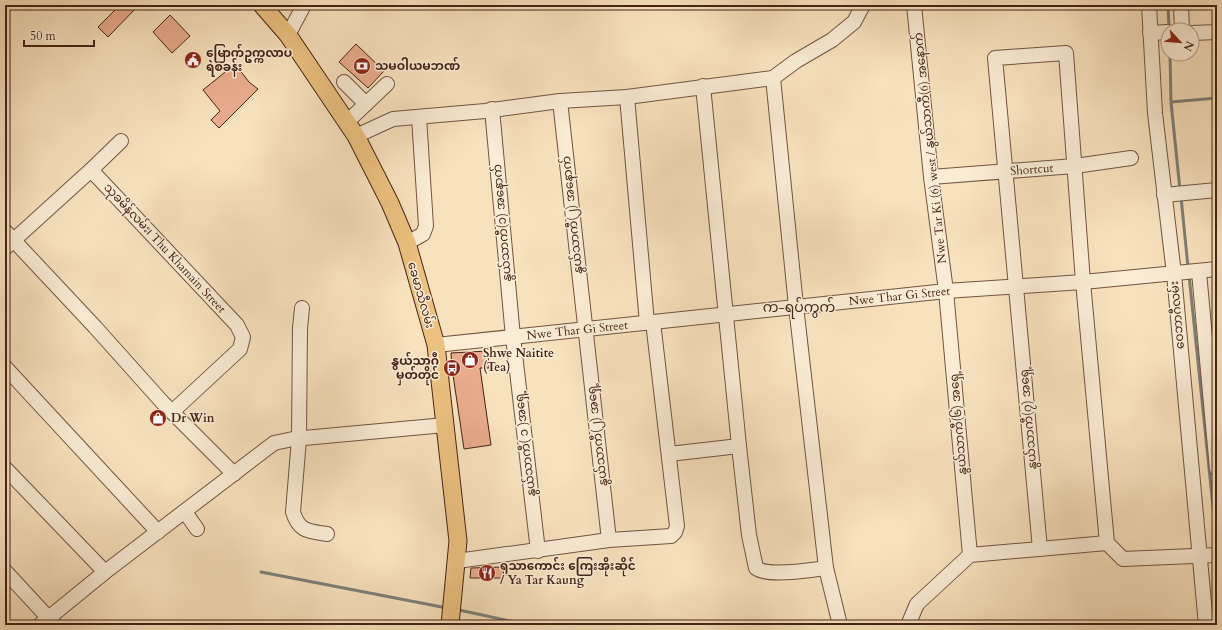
<svg xmlns="http://www.w3.org/2000/svg" width="1222" height="630" font-family="Cardo,'Noto Sans Myanmar',serif">
<rect width="100%" height="100%" fill="#f8e2be"/>
<filter id="stains"><feTurbulence type="fractalNoise" baseFrequency=".005" numOctaves="4"/><feColorMatrix values="0 0 0 0 .2 0 0 0 0 .09 0 0 0 0 .02 0 0 0 .5 -.17"/></filter>
<radialGradient id="worn" r=".72"><stop offset=".6" stop-color="#630" stop-opacity="0"/><stop offset="1" stop-color="#630" stop-opacity=".3"/></radialGradient>
<g fill="none" stroke-linecap="round" stroke-linejoin="round">
<path stroke="#7d7f7a" stroke-width="3" d="M 1168,5 L 1169,29
M 1170,54 L 1171,102 L 1180,190
M 1171,102 L 1217,98
M 1181,197 L 1188,267
M 1189,275 L 1217,545
M 261,572 L 447,608
M 459,610 L 529,625"/>
</g>
<path fill="#eaac8d" stroke="#452316" d="M 120,5 L 139,5 L 108,37 L 98,27 Z
M 170,15 L 190,36 L 172,53 L 153,32 Z
M 356,44 L 384,71 L 368,88 L 339,62 Z
M 235,64 L 249,82 L 258,89 L 219,128 L 211,120 L 220,111 L 203,90 Z
M 488,351 L 489,368 L 480,368 L 491,445 L 464,449 L 452,368 L 451,353 Z
M 504,567 L 503,578 L 470,578 L 471,568 Z"/>
<g fill="none" stroke-linecap="round" stroke-linejoin="round">
<g stroke="#725340" stroke-width="16">
<g id="minor">
<path d="M 914,5 L 931,177 L 946,291 L 970,555"/>
<path d="M 1149,5 L 1155,113 L 1174,274 L 1206,625"/>
<path d="M 1181,5 L 1182,30"/>
<path d="M 1150,33 L 1168,32"/>
<path d="M 1192,33 L 1217,32"/>
<path d="M 288,35 L 304,5"/>
<path d="M 773,78 L 796,306 L 826,568 L 840,625"/>
<path d="M 344,82 L 366,104"/>
<path d="M 703,86 L 739,446 L 749,535 L 756,568 C 768,577 810,570 826,568"/>
<path d="M 627,97 L 647,323"/>
<path d="M 560,101 L 609,540"/>
<path d="M 492,109 L 513,337 L 538,551"/>
<path d="M 347,122 L 387,84"/>
<path d="M 356,136 L 393,119 L 485,111 L 560,101 L 627,97 L 773,78 L 796,61 L 832,40 L 854,22 L 863,5"/>
<path d="M 91,170 L 121,141"/>
<path id="s1" d="M 931,177 L 1075,166 L 1131,158"/>
<path d="M 1164,195 L 1217,190"/>
<path d="M 5,231 L 95,327 L 163,403 L 234,474"/>
<path d="M 407,243 L 423,234 L 426,226 L 419,117"/>
<path d="M 5,248 L 91,170 L 237,325 L 243,337 L 240,349 L 172,412"/>
<path d="M 1199,272 L 1217,469"/>
<path d="M 302,308 L 300,328 L 299,439 L 293,512 C 299,532 309,531 327,534"/>
<path id="s2" d="M 436,345 L 946,291 L 1083,282 L 1217,269"/>
<path d="M 5,367 L 158,532"/>
<path d="M 669,454 L 739,446"/>
<path d="M 5,468 L 105,572"/>
<path d="M 185,512 L 197,529"/>
<path d="M 1040,549 L 995,58 L 1066,53 L 1083,282 L 1107,543 L 1123,559 L 1217,555"/>
<path d="M 457,561 L 609,540 L 671,536 L 675,532 L 677,526 L 653,322"/>
<path d="M 5,571 L 55,625"/>
<path d="M 40,625 L 105,572 L 274,443 L 293,439 L 445,425"/>
<path d="M 908,625 L 917,604 L 970,555 L 1107,543"/>
</g>
</g>
<g stroke="#452316" stroke-width="19">
<path id="major" d="M 262,5 L 288,35 L 356,136 L 390,203 L 407,243 L 436,345 L 458,541 L 450,625"/>
</g>
<use href="#minor" stroke="#faecd5" stroke-width="14"/>
<use href="#major" stroke="#ecc17f" stroke-width="17"/>
</g>
<defs>
<g id="civic-disc" transform="scale(0.9)"><circle r="9.5" fill="#8f2418" stroke="#faecd5"/><path d="M-.6-6.5H3V-4.5H.6V-3L4-1V1h2V6H-6V1h2V-1L-.6-3ZM-1.2 2.5V6h2.4V2.5Z" fill="#fff"/></g>
<g id="bank-disc" transform="scale(0.9)"><circle r="9.5" fill="#8f2418" stroke="#faecd5"/><path d="M-6-4H6V4H-6ZM0-2.3a2.3 2.3 0 1 0 0 4.6a2.3 2.3 0 1 0 0-4.6Z" fill="#fff"/></g>
<g id="shop-disc" transform="scale(0.9)"><circle r="9.5" fill="#8f2418" stroke="#faecd5"/><path d="M-5-2.5h2.3a2.7 3.5 0 0 1 5.4 0H5L5.5 6h-11ZM-1.5-2.5h3a1.5 2.3 0 0 0-3 0Z" fill="#fff"/></g>
<g id="bus-disc" transform="scale(0.9)"><circle r="9.5" fill="#8f2418" stroke="#faecd5"/><path d="M-5-6H5V4H4V6H2V4H-2V6H-4V4H-5ZM-3.5-4V0h7V-4ZM-3.5 1.2v1.5H-2V1.2ZM2 1.2v1.5H3.5V1.2Z" fill="#fff"/></g>
<g id="restaurant-disc" transform="scale(0.9)"><circle r="9.5" fill="#8f2418" stroke="#faecd5"/><path d="M-5-6h1v4h1v-4h1v4h1v-4h1v5L-1.5 .5V6h-2V.5L-5-1ZM5-6V6H3V1.5H1.5Q1.5-4 5-6Z" fill="#fff"/></g>
</defs>
<g fill-rule="evenodd">
<use href="#civic-disc" x="193" y="60"/>
<use href="#bank-disc" x="362" y="66"/>
<use href="#shop-disc" x="470" y="360"/>
<use href="#bus-disc" x="452" y="368"/>
<use href="#shop-disc" x="158" y="418"/>
<use href="#restaurant-disc" x="487" y="573"/>
</g>
<g text-anchor="middle" dominant-baseline="central" stroke-width="3" stroke-linejoin="round" paint-order="stroke">
<g font-size="12" font-weight="bold" fill="#452316" stroke="#faecd5" text-anchor="start">
<text x="206" y="53">မြောက်ဥက္ကလာပ<tspan x="206" dy="14">ရဲစခန်း</tspan></text>
<text x="375" y="66">သမဝါယမဘဏ်</text>
<text x="483" y="353">Shwe Naitite<tspan x="483" dy="14">(Tea)</tspan></text>
<text x="439" y="361" text-anchor="end">နွယ်သာဂီ<tspan x="439" dy="14">မှတ်တိုင်</tspan></text>
<text x="171" y="418">Dr Win</text>
<text x="500" y="566">ရသာကောင်း ကြေးအိုးဆိုင်<tspan x="500" dy="14">/ Ya Tar Kaung</tspan></text>
</g>
<g font-size="12" fill="#452316" stroke="#faecd5">
<text transform="translate(930 148) rotate(-96)">Nwe Tar Ki (6) west / နွယ်သာကီ(6) အနောက်</text>
<text stroke="none"><textPath href="#s1" startOffset="101">Shortcut</textPath></text>
<text transform="translate(572 215) rotate(-96)">နွယ်သာကီ(၂) အနောက်</text>
<text transform="translate(502 223) rotate(-95)">နွယ်သာကီ(၁) အနောက်</text>
<text transform="translate(165 248) rotate(47)">သုခမိန်လမ်း၊ Thu Khamain Street</text>
<text transform="translate(421 295) rotate(74)">ခေမာသီလမ်း</text>
<text stroke="none"><textPath href="#s2" startOffset="466">Nwe Thar Gi Street</textPath></text>
<text transform="translate(1177 315) rotate(-95)">ဝေဘာဂီလမ်း</text>
<text stroke="none"><textPath href="#s2" startOffset="142">Nwe Thar Gi Street</textPath></text>
<text transform="translate(1028 418) rotate(-95)">နွယ်သာကီ(၇) အရှေ့</text>
<text transform="translate(958 423) rotate(-95)">နွယ်သာကီ(၆) အရှေ့</text>
<text transform="translate(597 435) rotate(-97)">နွယ်သာကီ(၂) အရှေ့</text>
<text transform="translate(525 444) rotate(-97)">နွယ်သာကီ( ၁ )အရှေ့</text>
</g>
<g font-size="14" fill="#452316" stroke="#faecd5">
<text x="799" y="307">က-ရပ်ကွက်</text>
</g>
</g>
<rect width="1222" height="630" fill="none" stroke="#f8e2be" stroke-width="20"/>
<rect x="6" y="6" width="1210" height="618" fill="none" stroke="#452316" stroke-width="2"/>
<rect x="10" y="10" width="1202" height="610" fill="none" stroke="#452316"/>
<g transform="translate(1180 42) rotate(116)"><circle r="19" fill="#faecd5" stroke="#b29c89"/>
<path d="M0-3L7 15L0 10L-7 15Z" fill="#8f2418"/>
<text y="-6" font-size="11" font-weight="bold" text-anchor="middle" fill="#452316">N</text>
</g>
<path d="M24 40v6h70v-6" fill="none" stroke="#452316" stroke-width="2"/>
<text x="30" y="40" font-size="12" fill="#452316" stroke="#faecd5" stroke-width="3" paint-order="stroke">50 m</text>
<rect width="100%" height="100%" filter="url(#stains)"/>
<rect width="100%" height="100%" fill="url(#worn)"/>
</svg>
